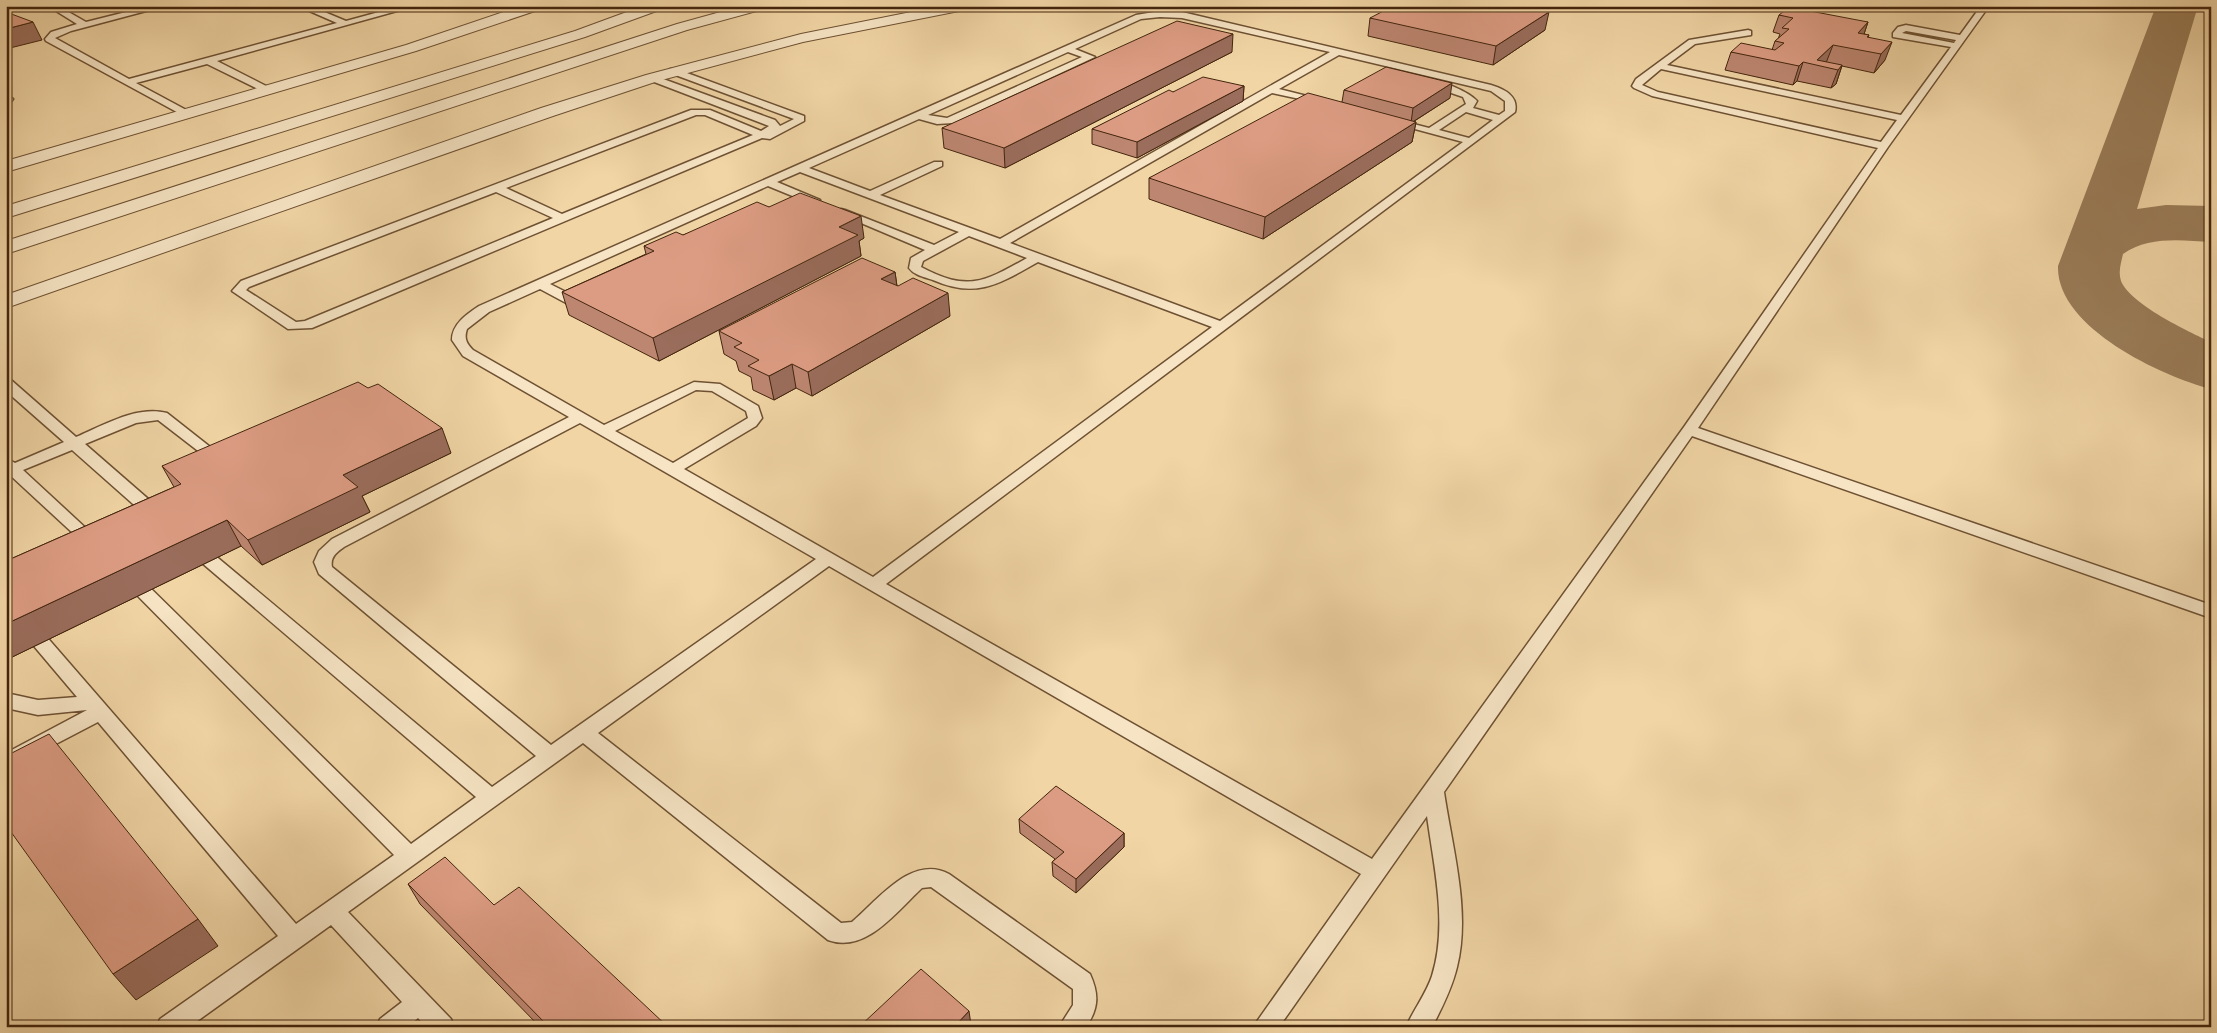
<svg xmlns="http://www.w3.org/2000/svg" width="2217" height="1033" font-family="'Old Standard TT',serif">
<rect width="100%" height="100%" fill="#f1d5a5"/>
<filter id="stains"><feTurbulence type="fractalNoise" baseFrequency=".004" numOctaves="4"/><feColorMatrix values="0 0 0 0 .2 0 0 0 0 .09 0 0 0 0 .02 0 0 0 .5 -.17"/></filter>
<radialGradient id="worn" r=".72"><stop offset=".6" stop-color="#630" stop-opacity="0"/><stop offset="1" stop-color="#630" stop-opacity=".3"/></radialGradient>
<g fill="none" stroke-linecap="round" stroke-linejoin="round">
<path fill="#9a7d59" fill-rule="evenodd" d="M 2156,6 L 2198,6 L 2137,209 L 2166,205 L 2211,206 L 2211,242 C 2181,240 2148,236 2123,254 C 2121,263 2118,272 2121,281 C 2130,304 2189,332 2211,342 L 2211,389 C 2161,376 2056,327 2058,266 Z"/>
<g stroke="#6e5133" stroke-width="3">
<path id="service" d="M 48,6 L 58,6 L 86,22 L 150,6 L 165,6 L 71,31 L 55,38 L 129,79 L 337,23 L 298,6 L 310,6 L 346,21 L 401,6 L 415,6 L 217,61 L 270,88 L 270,92 L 264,92 L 207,64 L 136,83 L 190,112 L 190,116 L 186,117 L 46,41 L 45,39 L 51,32 L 77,24 Z
M 1981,6 L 1989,6 L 1888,147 L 1698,428 L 2211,605 L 2211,618 L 1692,436 L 1444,792 C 1452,847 1471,911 1457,967 C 1452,988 1442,1008 1432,1027 L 1406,1027 C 1414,1009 1426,994 1432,976 C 1448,925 1434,867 1427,816 L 1279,1027 L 1253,1027 L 1361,874 L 829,566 L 598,733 L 841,923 L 852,922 C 878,900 912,854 949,874 L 1090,974 C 1099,994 1099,1008 1086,1027 L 1059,1027 L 1073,1005 L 1073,989 L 931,887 L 922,888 C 897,911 866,954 828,940 L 583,743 L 348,912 L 451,1019 L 454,1027 L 426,1027 L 418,1018 L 408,1027 L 377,1027 L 380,1019 L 402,1002 L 331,925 L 189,1027 L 157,1027 L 160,1019 L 278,936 L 98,722 L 6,770 L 6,753 L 87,710 L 38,715 L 6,708 L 6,693 L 38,700 L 77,697 L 6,613 L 6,595 L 12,597 L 296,924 L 394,855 L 123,581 L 120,577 L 123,573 L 135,573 L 411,844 L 476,797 L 188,551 L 186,547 L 188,543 L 200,543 L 492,787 L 536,756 L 319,574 L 314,562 L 319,551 L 332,539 L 569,417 L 463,356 L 452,340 C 452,324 467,314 479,306 L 1136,15 L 1160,11 L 1182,12 L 1491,85 C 1504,89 1519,96 1515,112 L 886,584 L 1372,859 L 1684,427 L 1878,148 L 1652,96 L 1634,88 L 1632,86 L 1636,79 L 1689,40 L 1748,30 L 1751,31 L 1751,35 L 1695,44 L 1667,65 L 1901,115 L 1951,47 L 1893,37 L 1893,33 L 1898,27 L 1906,25 L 1960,35 ZM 1160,17 L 1182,18 L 1330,52 L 1000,239 L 880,195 L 942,166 L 942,162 L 934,162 L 870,191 L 809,168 L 919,119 L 937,124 L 953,123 L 1095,57 L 1075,49 L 1141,19 ZM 1906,31 L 1956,40 L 1954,43 L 1902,33 ZM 1068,52 L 1082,57 L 947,118 L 928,115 ZM 1339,55 L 1491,91 L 1505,101 L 1505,111 L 1499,115 L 1473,108 L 1477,101 C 1469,92 1440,79 1428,81 L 1428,85 L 1463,97 L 1466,104 L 1429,128 L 1394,119 L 1389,122 L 1463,142 L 1220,321 L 1010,243 L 1272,93 L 1323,104 L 1323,100 L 1279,89 ZM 1661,69 L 1897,120 L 1881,142 L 1658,92 L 1642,85 ZM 1466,112 L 1493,120 L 1469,138 L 1439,130 ZM 800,172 L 959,232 L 934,245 L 845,210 L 841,209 L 835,212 L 925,250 L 911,258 L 909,268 C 914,275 924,277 933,280 C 977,299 999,284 1038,262 L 1212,327 L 873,577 L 684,469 L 756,426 L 762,418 L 758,406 L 720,384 L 694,382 L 604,425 L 473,350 C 466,343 464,338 467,329 L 489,312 L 540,289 L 568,304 L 578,304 L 579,301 L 578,298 L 550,284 L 768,186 L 812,204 L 820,204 L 820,200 L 777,182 ZM 969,236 L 1027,258 C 984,282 968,292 921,267 L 923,261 ZM 696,390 L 712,391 L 746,411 L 748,418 L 673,463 L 615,431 ZM 580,423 L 816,559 L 551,745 L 332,567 C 330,557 337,552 344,547 Z
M 670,69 L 676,69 L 804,116 L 804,121 L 770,139 L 762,138 L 312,328 L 288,329 L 232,291 L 241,281 L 691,110 L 710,110 L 761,131 L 769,126 L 649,80 L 649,76 L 655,76 L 775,120 L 780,126 L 794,119 L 670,73 ZM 696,115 L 705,115 L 753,135 L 562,214 L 506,188 ZM 496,192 L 553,218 L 305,321 L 296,322 L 246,290 L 249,287 Z
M 6,94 L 13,99 L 9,105 L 6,106 Z
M 6,379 L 11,380 L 76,437 C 104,425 137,405 167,413 L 228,461 L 220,466 L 215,464 L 158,420 L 136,423 L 85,444 L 162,511 L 164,515 L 162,519 L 150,519 L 72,450 L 23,470 L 103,544 L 101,548 L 89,548 L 11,476 L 6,477 L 6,458 L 15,463 L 64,442 L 6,391 Z"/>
</g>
<g stroke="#6e5133" stroke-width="2">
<path id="minor" d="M 521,6 L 543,6 L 541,9 L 416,51 L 6,172 L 6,161 L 406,45 Z
M 941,6 L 971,6 L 964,10 L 803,42 L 658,81 L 553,116 L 6,308 L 6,295 L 541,108 L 646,75 L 801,34 Z"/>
</g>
<g stroke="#6e5133" stroke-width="2">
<path id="tertiary" d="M 643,6 L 664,6 L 662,9 L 585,37 L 6,218 L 6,206 L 575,31 Z
M 742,6 L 766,6 L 764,9 L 687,30 L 6,254 L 6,241 L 677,24 Z"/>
</g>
<use href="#service" fill="#f6e4c4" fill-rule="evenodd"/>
<use href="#minor" fill="#f6e4c4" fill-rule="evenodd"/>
<use href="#tertiary" fill="#f6e4c4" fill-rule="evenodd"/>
</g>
<path fill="#bd8671" stroke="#43250d" d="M 1779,15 L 1868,22 L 1864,34 L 1869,35 L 1868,38 L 1885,60 L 1874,73 L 1842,66 L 1836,84 L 1831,88 L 1797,81 L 1793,85 L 1725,70 L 1731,52 L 1772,50 L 1775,41 L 1778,39 L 1780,34 L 1773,32 Z
M 1370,18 L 1545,30 L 1493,65 L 1368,36 Z
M 1232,52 L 1005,168 L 944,148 L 942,128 Z
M 1244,86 L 1243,101 L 1137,158 L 1092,144 L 1092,129 L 1173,92 Z
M 1344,90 L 1450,98 L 1413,122 L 1416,122 L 1412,142 L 1263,239 L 1149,199 L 1149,178 L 1342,102 Z
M 769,207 L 864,238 L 859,241 L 861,256 L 659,361 L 569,315 L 562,292 L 646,254 L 644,246 L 683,235 Z
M 895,272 L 897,286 L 950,316 L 812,396 L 796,388 L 774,400 L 753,390 L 751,377 L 739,371 L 736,361 L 724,354 L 719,331 Z
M 451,453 L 362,496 L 370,512 L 262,565 L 241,546 L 6,660 L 6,561 L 174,487 L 162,466 Z
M 1019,819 L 1124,833 L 1124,847 L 1076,893 L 1053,876 L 1052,862 L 1055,859 L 1020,833 Z
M 408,884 L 494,905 L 668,1027 L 540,1027 L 420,904 Z"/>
<path fill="#9a6d5c" stroke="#43250d" d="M 1549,12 L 1545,30 L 1493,65 L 1496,46 Z
M 33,22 L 42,40 L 6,49 L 6,29 Z
M 1868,22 L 1862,40 L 1858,33 Z
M 1233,34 L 1232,52 L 1005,168 L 1004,148 Z
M 1892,42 L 1885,60 L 1874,73 L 1881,54 Z
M 1833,45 L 1826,63 L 1817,60 Z
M 1803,62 L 1797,81 L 1793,85 L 1799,66 Z
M 1842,65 L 1836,84 L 1831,88 L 1838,70 Z
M 1452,83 L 1450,98 L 1411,123 L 1413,108 Z
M 1244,86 L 1243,101 L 1137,158 L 1137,142 Z
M 1416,122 L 1412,142 L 1263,239 L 1265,217 Z
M 861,216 L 864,238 L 859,241 L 861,256 L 659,361 L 653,338 L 839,227 Z
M 895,272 L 898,294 L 881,279 Z
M 948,293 L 950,316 L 812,396 L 808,372 Z
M 792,364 L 796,388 L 774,400 L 769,376 Z
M 442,428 L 451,453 L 362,496 L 370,512 L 262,565 L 248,540 L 343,475 Z
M 227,520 L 241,546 L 6,660 L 6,624 Z
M 1124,833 L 1124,847 L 1076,893 L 1076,879 Z
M 198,919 L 218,946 L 136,1000 L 113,974 Z
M 969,1011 L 971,1025 L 969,1027 L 954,1027 Z"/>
<path fill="#dc9c83" stroke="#43250d" d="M 1393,6 L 1520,6 L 1549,12 L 1496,46 L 1370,18 Z
M 1789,7 L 1868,22 L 1858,33 L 1869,35 L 1867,37 L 1892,42 L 1881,54 L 1833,45 L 1817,60 L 1842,65 L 1838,70 L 1803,62 L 1799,66 L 1731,52 L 1741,43 L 1775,50 L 1784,43 L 1775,41 L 1789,29 L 1782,28 L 1793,18 L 1779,15 Z
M 6,12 L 33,22 L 6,29 Z
M 1177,21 L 1233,34 L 1004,148 L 942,128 Z
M 1386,67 L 1452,83 L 1413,108 L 1344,90 Z
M 1203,77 L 1244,86 L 1137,142 L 1092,129 L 1169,90 L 1173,92 Z
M 1308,93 L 1416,122 L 1265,217 L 1149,178 Z
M 800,193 L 861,216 L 839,227 L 858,235 L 653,338 L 562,292 L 654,251 L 644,246 L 676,232 L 683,235 L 757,202 L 769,207 Z
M 862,258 L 895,272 L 881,279 L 898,286 L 913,278 L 948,293 L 808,372 L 792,364 L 769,376 L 748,366 L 759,360 L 734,347 L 742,343 L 719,331 Z
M 358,382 L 368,388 L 378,384 L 442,428 L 343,475 L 358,487 L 248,540 L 227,520 L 6,624 L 6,561 L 181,484 L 162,466 Z
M 49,734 L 198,919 L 113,974 L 6,825 L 6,756 Z
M 1056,786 L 1124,833 L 1076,879 L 1052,862 L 1064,852 L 1019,819 Z
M 445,857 L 494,905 L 519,887 L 668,1027 L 549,1027 L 408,884 Z
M 921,969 L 969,1011 L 954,1027 L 859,1027 Z"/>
<rect width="2217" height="1033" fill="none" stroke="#f1d5a5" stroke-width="25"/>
<rect x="8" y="8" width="2202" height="1018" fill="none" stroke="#43250d" stroke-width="2.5"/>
<rect x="12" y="12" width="2192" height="1008" fill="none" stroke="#43250d"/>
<rect width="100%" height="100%" filter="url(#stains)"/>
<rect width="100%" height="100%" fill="url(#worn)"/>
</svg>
